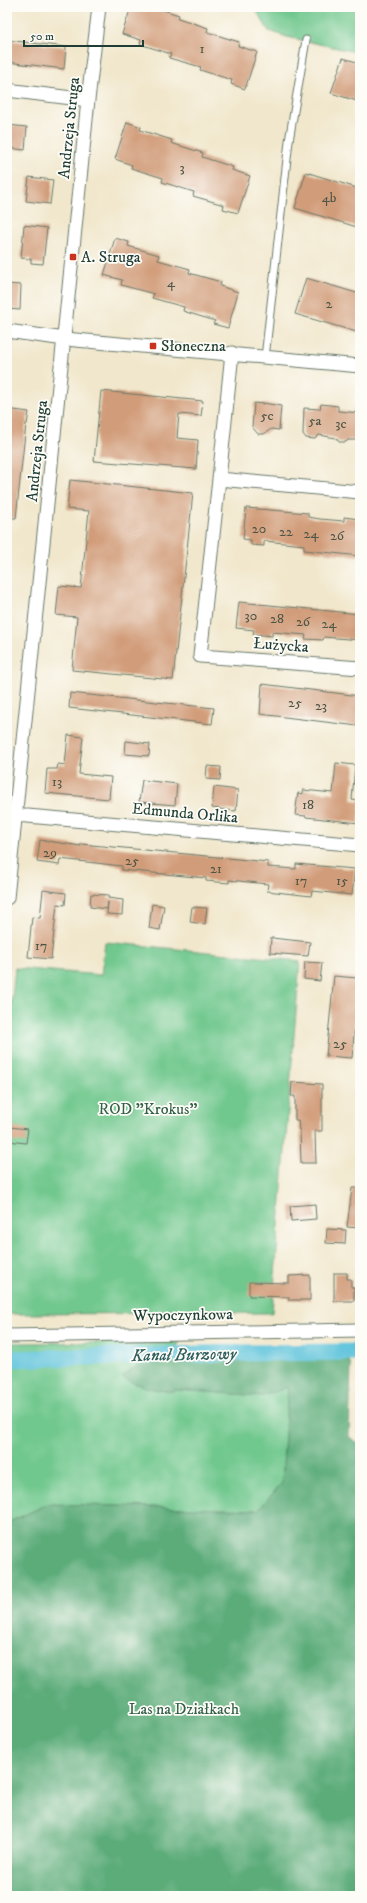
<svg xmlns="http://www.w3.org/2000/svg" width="367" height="1903" font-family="'IM FELL DW Pica',serif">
<rect width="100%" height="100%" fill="#fdfcf7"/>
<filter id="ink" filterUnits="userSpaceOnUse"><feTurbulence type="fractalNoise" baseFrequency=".025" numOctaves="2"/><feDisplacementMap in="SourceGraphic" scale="8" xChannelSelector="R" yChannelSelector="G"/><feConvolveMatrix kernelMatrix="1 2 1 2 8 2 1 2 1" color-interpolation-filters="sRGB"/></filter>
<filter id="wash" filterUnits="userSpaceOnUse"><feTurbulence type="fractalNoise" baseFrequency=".012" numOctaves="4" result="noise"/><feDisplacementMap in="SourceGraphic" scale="16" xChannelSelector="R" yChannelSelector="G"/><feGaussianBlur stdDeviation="0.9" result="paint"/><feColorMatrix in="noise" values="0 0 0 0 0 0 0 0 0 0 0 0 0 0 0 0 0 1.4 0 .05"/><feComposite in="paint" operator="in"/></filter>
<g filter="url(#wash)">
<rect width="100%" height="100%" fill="#f1e7cc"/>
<path fill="#71c88e" stroke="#488261" d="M 254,7 L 360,7 L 360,53 L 287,37 L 269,31 Z
M 105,942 L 300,961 L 272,1313 L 7,1314 L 7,1049 L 15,968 L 101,975 Z
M 180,1342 L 166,1362 L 140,1364 L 131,1382 L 168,1392 L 178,1390 L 263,1396 L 288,1387 L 282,1483 L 258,1510 L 48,1504 L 7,1523 L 7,1343 Z"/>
<path fill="#5cac79" stroke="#3e7456" d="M 345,1347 L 351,1366 L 349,1437 L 360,1444 L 360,1896 L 7,1896 L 7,1523 L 48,1504 L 258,1510 L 282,1483 L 288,1387 L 263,1396 L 178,1390 C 159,1393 138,1386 122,1377 L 140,1364 L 166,1362 L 188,1352 Z"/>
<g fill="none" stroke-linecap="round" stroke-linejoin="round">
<path stroke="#5dc3db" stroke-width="17" d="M 7,1359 L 242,1353 L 360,1352"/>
</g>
<g id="blocks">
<path fill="#d19c79" d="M 131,7 L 154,7 L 179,15 L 178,18 L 208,28 L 207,32 L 239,42 L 238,46 L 257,52 L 245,89 L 231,84 L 232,80 L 200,70 L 201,67 L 169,58 L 171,54 L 140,44 L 141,40 L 122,34 Z
M 7,40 L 66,47 L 64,69 L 7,62 Z
M 343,58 L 360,63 L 360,102 L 331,93 Z
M 127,122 L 141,127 L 140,130 L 172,140 L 171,143 L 203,153 L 202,157 L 233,167 L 232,170 L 250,176 L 238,213 L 223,209 L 224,205 L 193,196 L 194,192 L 162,182 L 163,178 L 131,168 L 132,165 L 115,159 Z
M 7,125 L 27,127 L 25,150 L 7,148 Z
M 306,172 L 360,189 L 360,228 L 295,208 Z
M 29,177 L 53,180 L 50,204 L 26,201 Z
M 24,225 L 47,228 L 43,264 L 31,263 L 31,259 L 21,258 Z
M 115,238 L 129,242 L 128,246 L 159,255 L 158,260 L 190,269 L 189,273 L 221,282 L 220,286 L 238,292 L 228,328 L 213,324 L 215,321 L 183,311 L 184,307 L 152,298 L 154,294 L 121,285 L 122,280 L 104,275 Z
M 306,278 L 360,294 L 360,333 L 295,314 Z
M 7,284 L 21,285 L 20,310 L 7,309 Z
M 101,391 L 203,401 L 201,416 L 179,414 L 177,438 L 198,440 L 196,469 L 94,461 Z
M 254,403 L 263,404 L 263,403 L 281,406 L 279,430 L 271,429 L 264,434 L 258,434 L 252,427 Z
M 321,404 L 338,406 L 338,411 L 360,413 L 360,440 L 348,440 L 346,442 L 339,442 L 336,438 L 319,435 L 315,439 L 306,438 L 303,434 L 304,408 L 320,409 Z
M 7,409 L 29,412 L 27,424 L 26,424 L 16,518 L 7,518 Z
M 70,480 L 193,493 L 173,680 L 72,670 L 77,617 L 56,615 L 59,586 L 81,588 L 89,511 L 67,509 Z
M 246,508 L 308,513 L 308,517 L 320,519 L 344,521 L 344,517 L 359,519 L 360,556 L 304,550 L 304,545 L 264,541 L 264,546 L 251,545 L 251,540 L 243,539 Z
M 239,602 L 360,614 L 360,640 L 324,637 L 323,640 L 305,639 L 306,635 L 272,632 L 272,636 L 253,634 L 254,630 L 236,628 Z
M 262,684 L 360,696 L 358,726 L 260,714 Z
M 70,693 L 214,708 L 212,724 L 69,708 Z
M 68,735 L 83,737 L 79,774 L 111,777 L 109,799 L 45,793 L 47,769 L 57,769 L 58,764 L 65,765 Z
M 126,741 L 150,744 L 149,756 L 125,754 Z
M 336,763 L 355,765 L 352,800 L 360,801 L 359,823 L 306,817 L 306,816 L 295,815 L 298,793 L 303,794 L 303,790 L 333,793 Z
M 207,766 L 221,767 L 220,780 L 206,779 Z
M 142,780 L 177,784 L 175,805 L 139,802 Z
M 214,787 L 238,790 L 236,811 L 212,808 Z
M 40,840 L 81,846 L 81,844 L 124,848 L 268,862 L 268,867 L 296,869 L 296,864 L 355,869 L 352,895 L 312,891 L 311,896 L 267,891 L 268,884 L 229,880 L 229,883 L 206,881 L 206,878 L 122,870 L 122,866 L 60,859 L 59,865 L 37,862 Z
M 43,890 L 66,893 L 65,905 L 57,904 L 51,959 L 28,957 L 32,917 L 40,918 Z
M 91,894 L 109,895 L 108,898 L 123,900 L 122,915 L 107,914 L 108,902 L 107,909 L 90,907 Z
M 152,904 L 164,906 L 160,930 L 149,928 Z
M 192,907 L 207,908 L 205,924 L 190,922 Z
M 271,938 L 310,942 L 308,956 L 270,953 Z
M 305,962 L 322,963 L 320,981 L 304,979 Z
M 334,976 L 357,978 L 356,989 L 358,989 L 352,1058 L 326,1056 Z
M 292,1082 L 322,1084 L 322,1131 L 315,1131 L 316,1163 L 301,1163 L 300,1130 L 299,1130 L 298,1120 L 295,1120 L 295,1096 L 291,1096 Z
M 9,1127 L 28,1129 L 26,1143 L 8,1141 Z
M 352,1188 L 360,1188 L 360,1228 L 347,1227 Z
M 315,1204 L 316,1219 L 291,1221 L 290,1206 Z
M 327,1229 L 346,1230 L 345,1244 L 326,1243 Z
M 334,1273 L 347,1273 L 347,1279 L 351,1279 L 351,1287 L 354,1287 L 354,1301 L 334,1301 Z
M 310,1275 L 310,1300 L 289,1300 L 289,1297 L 249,1296 L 249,1282 L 289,1283 L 289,1276 Z"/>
</g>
</g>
<g filter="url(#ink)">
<use href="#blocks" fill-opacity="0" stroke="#687869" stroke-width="1"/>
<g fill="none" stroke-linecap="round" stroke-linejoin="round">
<g stroke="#687869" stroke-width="9">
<path id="service" d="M 265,358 L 289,141 L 306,40"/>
</g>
<g stroke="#687869" stroke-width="15">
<path id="minor" d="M 7,90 L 88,100
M 7,331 L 65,339 L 360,366
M 232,353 L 219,479 L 360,492
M 219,479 L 200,656 L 360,668
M 7,812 L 16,815 L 360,845
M 7,898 L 88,100 L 99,7
M 7,1336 L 360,1330"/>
</g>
<use href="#service" stroke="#fff" stroke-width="7"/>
<use href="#minor" stroke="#fff" stroke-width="13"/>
</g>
</g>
<g fill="#c8321e" stroke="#fdfcf7" stroke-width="1.5">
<rect x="69" y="253" width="8" height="8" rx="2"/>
<rect x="149" y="342" width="8" height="8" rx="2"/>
</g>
<g text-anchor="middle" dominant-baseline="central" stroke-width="3.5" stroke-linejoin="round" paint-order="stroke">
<g font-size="14" fill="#4c5545">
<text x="202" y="49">1</text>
<text x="182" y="168">3</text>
<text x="329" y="198">4b</text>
<text x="171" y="283">4</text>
<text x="329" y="304">2</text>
<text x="267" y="416">5c</text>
<text x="315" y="421">5a</text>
<text x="341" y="424">3c</text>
<text x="259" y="529">20</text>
<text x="286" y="532">22</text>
<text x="311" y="534">24</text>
<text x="337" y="536">26</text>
<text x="251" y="616">30</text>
<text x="277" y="619">28</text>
<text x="303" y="622">26</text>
<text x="329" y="624">24</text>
<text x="295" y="703">25</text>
<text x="321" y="706">23</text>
<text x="57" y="782">13</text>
<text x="308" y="805">18</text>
<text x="50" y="853">29</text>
<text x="132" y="861">25</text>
<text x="216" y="869">21</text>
<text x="301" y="881">17</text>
<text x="342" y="881">15</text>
<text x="41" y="946">17</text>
<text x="340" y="1044">25</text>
</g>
<g font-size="16" fill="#1f3d34" stroke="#fdfcf7">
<text transform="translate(69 128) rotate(-84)">Andrzeja Struga</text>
<text transform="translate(37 451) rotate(-84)">Andrzeja Struga</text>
<text transform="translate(281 645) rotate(4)">Łużycka</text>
<text transform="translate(185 813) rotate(5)">Edmunda Orlika</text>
<text transform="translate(183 1315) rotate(-1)">Wypoczynkowa</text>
</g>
<g font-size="16" fill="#1f3d34" stroke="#fdfcf7" text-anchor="start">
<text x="81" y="257">A. Struga</text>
<text x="161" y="346">Słoneczna</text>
</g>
<g font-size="16" fill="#34604a" stroke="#fdfcf7">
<text x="148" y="1109">ROD "Krokus"</text>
<text x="184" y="1709">Las na Działkach</text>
</g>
<g font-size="17" font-style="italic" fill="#2e5e5e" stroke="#fdfcf7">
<text transform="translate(184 1355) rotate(-1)">Kanał Burzowy</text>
</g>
</g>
<rect width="367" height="1903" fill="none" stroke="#fdfcf7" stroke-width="24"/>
<path d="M24 40v6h119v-6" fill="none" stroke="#1f3d34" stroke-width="2"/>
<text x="30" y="40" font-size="12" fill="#1f3d34" stroke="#fdfcf7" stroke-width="3" paint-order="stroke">50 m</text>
</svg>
